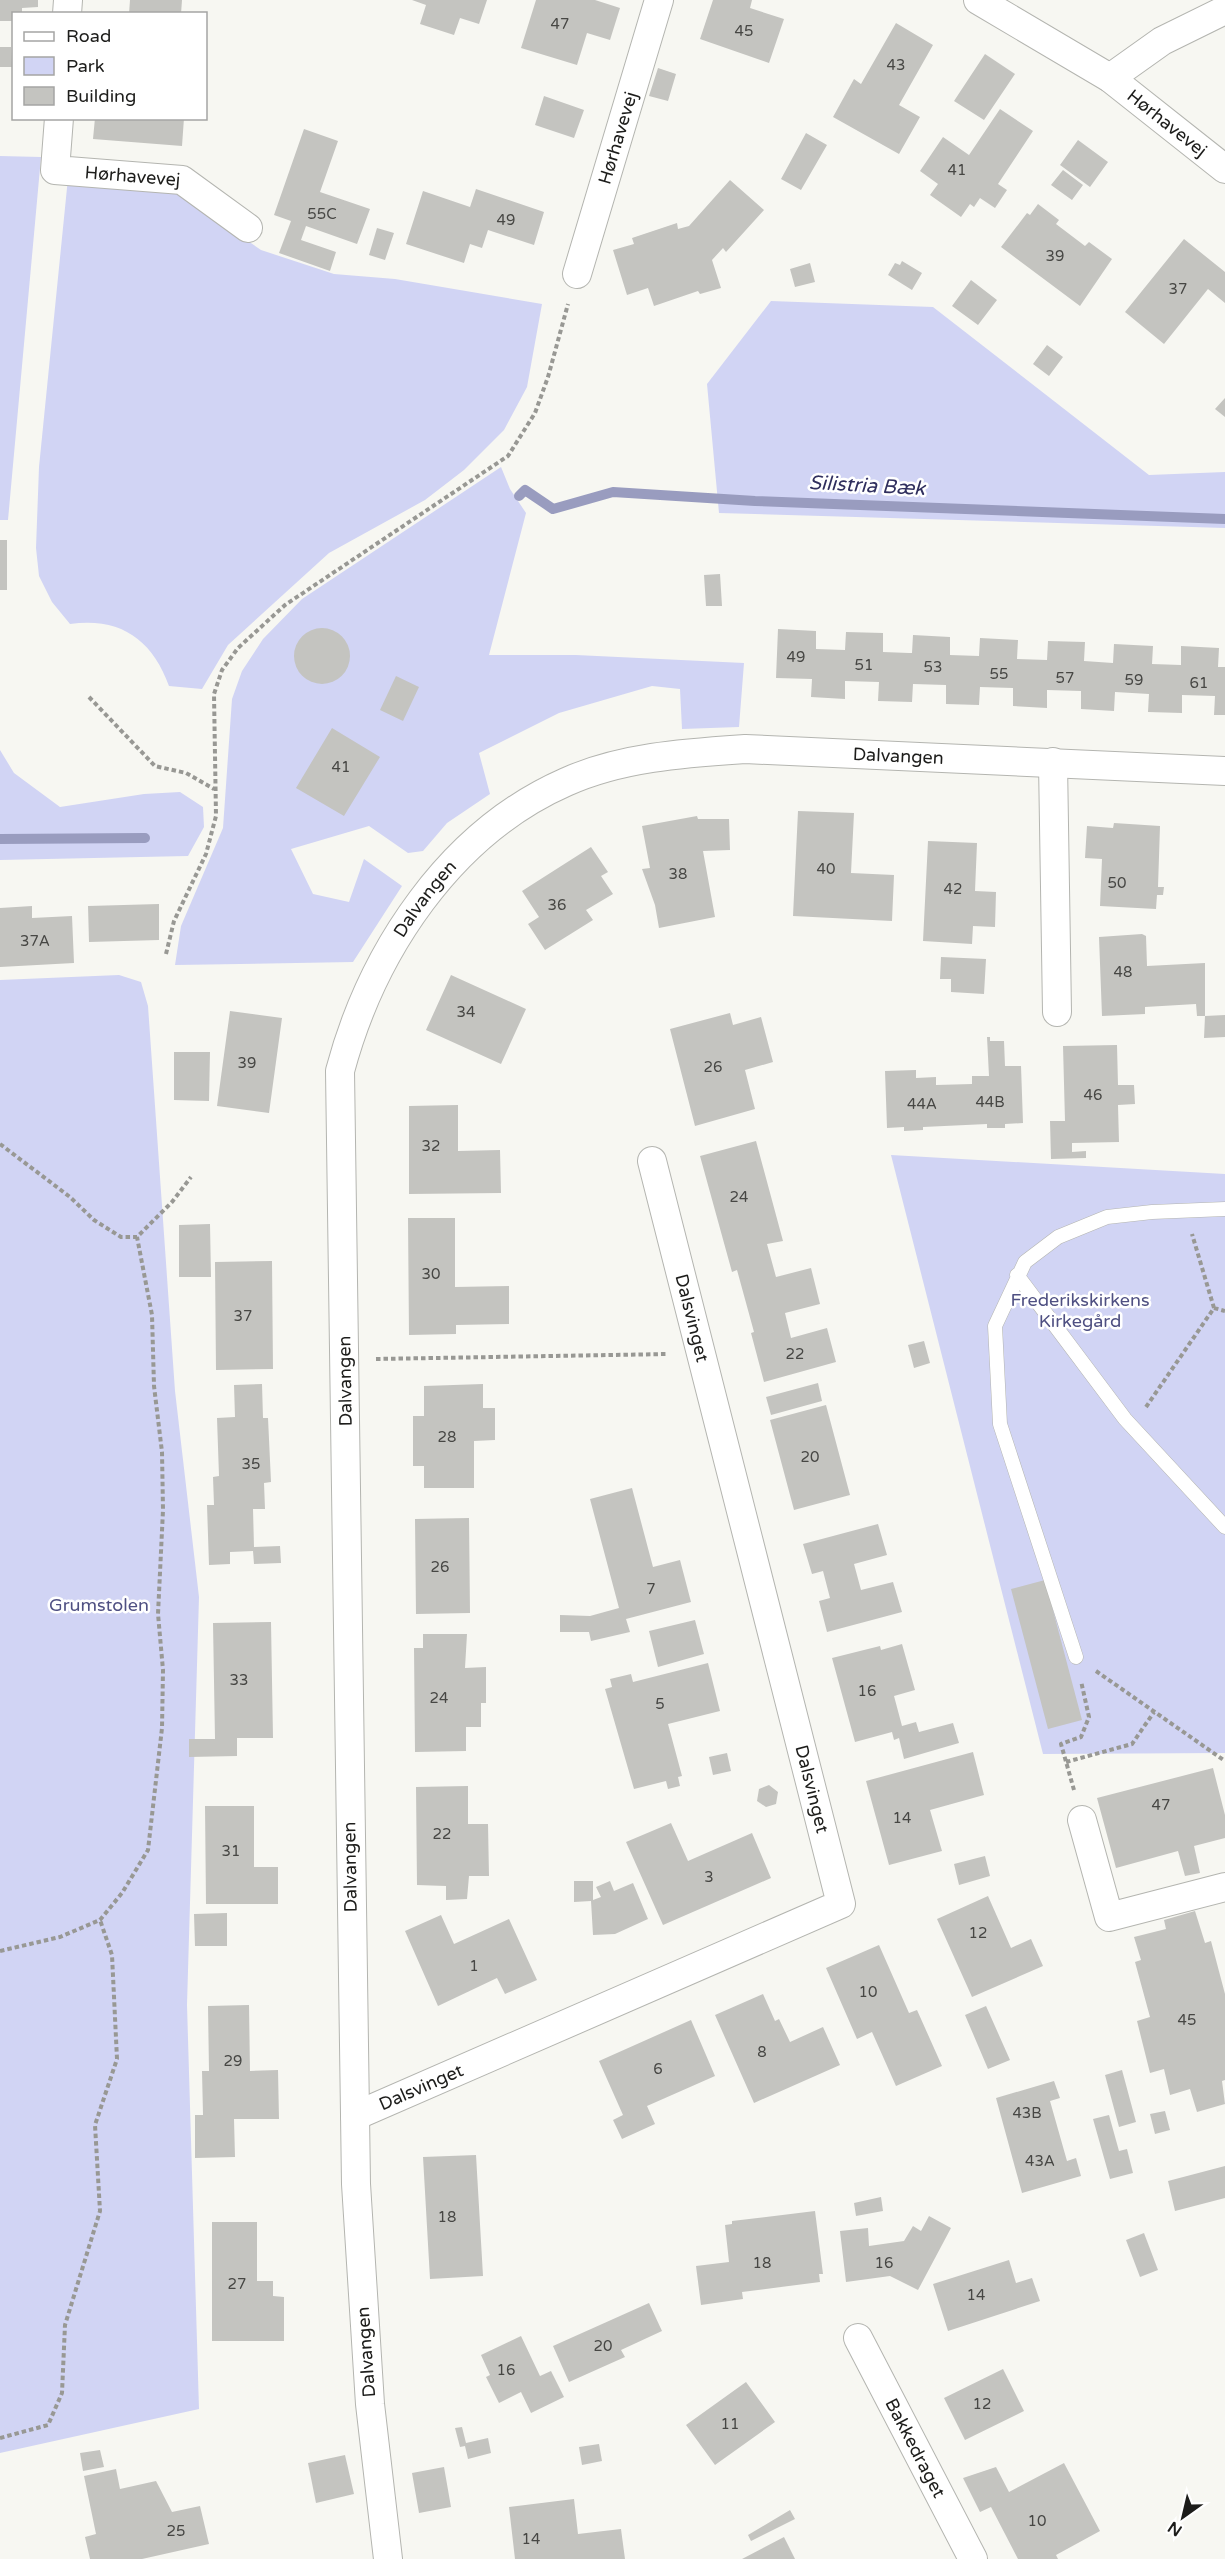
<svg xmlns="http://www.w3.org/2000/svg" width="1225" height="2559" font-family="'Varela Round',sans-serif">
<rect width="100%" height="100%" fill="#f7f7f2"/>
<path fill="#d1d4f4" d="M 0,156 L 41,157 L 8,520 L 0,520 Z
M 68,178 L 177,192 L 261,250 L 334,274 L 395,279 L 542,304 L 527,387 L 504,430 L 464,470 L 425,500 L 329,553 L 228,645 L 202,689 L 169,686 C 152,639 120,617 70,624 L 52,602 L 39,576 L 36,548 L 39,467 Z
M 771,301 L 933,307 L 1149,475 L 1225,472 L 1225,528 L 719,513 L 707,384 Z
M 501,467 L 510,489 L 526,513 L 489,655 L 576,655 L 744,663 L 739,727 L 682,729 L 680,689 L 652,686 L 559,713 L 479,753 L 490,794 L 447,823 L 423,851 L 408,853 L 369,826 L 291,849 L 313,894 L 349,902 L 364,859 L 402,886 L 353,962 L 175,965 L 181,926 L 223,828 L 232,699 L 242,671 L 263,639 L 302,599 Z
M 0,750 L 14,773 L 60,807 L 144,794 L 180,792 L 203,807 L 204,827 L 188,856 L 0,860 Z
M 119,975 L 141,982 L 148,1006 L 175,1391 L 199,1597 L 187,2005 L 199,2409 L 0,2453 L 0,980 Z
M 891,1155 L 1225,1174 L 1225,1753 L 1043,1754 Z"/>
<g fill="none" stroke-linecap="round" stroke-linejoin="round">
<path stroke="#999cbf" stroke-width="10" d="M 519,496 L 525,490 L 553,509 L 613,492 L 755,501 L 1225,519
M 0,839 L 145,838"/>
</g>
<path fill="#c4c4c0" d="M 0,0 L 38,0 L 38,7 L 22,8 L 22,14 L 14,14 L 14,21 L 0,21 Z
M 130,0 L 182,0 L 181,14 L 129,14 Z
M 412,0 L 487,0 L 479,24 L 460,18 L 454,35 L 420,24 L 426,5 Z
M 536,0 L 595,0 L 620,8 L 610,40 L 587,33 L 577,65 L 521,48 Z
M 713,0 L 752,0 L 750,8 L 784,19 L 769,63 L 700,39 Z
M 896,23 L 933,45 L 899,105 L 920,117 L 899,154 L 833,117 L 854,79 L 861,84 Z
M 0,47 L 11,47 L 12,67 L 0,67 Z
M 985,54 L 1015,74 L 984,120 L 954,101 Z
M 658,68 L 676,74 L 668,101 L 649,96 Z
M 544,96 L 584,110 L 574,138 L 535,125 Z
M 1000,109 L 1033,131 L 998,184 L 1007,190 L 995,208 L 980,198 L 974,207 L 970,204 L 961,217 L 930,195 L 938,184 L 920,171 L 943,137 L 969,155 Z
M 95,118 L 184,118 L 182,146 L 93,139 Z
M 304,129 L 338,141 L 320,192 L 370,209 L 357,244 L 306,226 L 301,240 L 336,252 L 330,271 L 279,253 L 291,221 L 274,215 Z
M 806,133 L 827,145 L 801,190 L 781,179 Z
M 1078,140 L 1108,162 L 1090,187 L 1060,165 Z
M 1063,170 L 1083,185 L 1072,200 L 1051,185 Z
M 730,180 L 764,210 L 726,252 L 723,248 L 712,260 L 721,288 L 700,294 L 698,291 L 654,306 L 648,288 L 627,295 L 613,250 L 634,244 L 632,238 L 677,223 L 678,229 L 689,226 Z
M 476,189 L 544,212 L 534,245 L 488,230 L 482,248 L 470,244 L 464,263 L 406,244 L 423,191 L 470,207 Z
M 1038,204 L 1059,220 L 1056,224 L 1085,246 L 1089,242 L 1112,259 L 1080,306 L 1001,247 L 1027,213 L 1030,215 Z
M 377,228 L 394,233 L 385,260 L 369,255 Z
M 1184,239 L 1225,272 L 1225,303 L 1208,289 L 1164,344 L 1125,312 Z
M 902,261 L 922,273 L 912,290 L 888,275 L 895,263 L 900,265 Z
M 810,263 L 815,282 L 795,287 L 790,269 Z
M 971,280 L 997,300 L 978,325 L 952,306 Z
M 1047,345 L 1063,357 L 1049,376 L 1033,364 Z
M 1225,398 L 1225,417 L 1215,409 Z
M 0,540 L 7,540 L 7,590 L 0,590 Z
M 720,574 L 722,606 L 706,606 L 704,575 Z
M294 656a28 28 0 1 1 56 0a28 28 0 1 1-56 0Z
M 778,629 L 816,631 L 816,649 L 845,650 L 846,632 L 883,633 L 883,652 L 909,653 L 912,653 L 913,635 L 950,637 L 950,655 L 979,656 L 980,638 L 1018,640 L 1017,659 L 1047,660 L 1048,641 L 1085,642 L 1084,661 L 1113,663 L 1114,644 L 1153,646 L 1152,664 L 1181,665 L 1181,646 L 1219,648 L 1218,667 L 1225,667 L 1225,715 L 1214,715 L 1215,696 L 1182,695 L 1182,713 L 1148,712 L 1149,694 L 1115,692 L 1114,711 L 1081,709 L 1081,691 L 1047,690 L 1047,708 L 1013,706 L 1013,688 L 980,687 L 979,705 L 946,704 L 946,685 L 913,684 L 912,702 L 878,701 L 879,682 L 845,681 L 845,699 L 811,697 L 812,679 L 776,678 Z
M 396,676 L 419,687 L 403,721 L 380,710 Z
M 332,728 L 380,757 L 344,816 L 296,788 Z
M 798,811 L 854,813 L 851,873 L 894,875 L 892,921 L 793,916 Z
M 697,816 L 698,819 L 729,819 L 730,850 L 703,851 L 715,917 L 659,928 L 655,905 L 642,869 L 650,868 L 642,826 Z
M 1114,823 L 1160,826 L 1158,887 L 1164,887 L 1163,895 L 1157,895 L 1156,909 L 1100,906 L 1102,859 L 1085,858 L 1087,826 L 1113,828 Z
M 928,841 L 977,843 L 975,891 L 996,892 L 995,927 L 973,926 L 972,944 L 923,941 Z
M 591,847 L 608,872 L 601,876 L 613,894 L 586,910 L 593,920 L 545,950 L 528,924 L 539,917 L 522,891 Z
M 159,904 L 159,940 L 89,942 L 88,906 Z
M 32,906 L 32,918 L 72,916 L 74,963 L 0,967 L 0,908 Z
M 1142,934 L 1146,936 L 1147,966 L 1205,963 L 1205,1016 L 1225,1015 L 1225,1037 L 1204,1038 L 1205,1016 L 1197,1016 L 1196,1004 L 1145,1007 L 1145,1014 L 1102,1016 L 1099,937 Z
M 941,957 L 986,959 L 984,994 L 951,992 L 951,979 L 940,979 Z
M 451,975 L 526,1009 L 501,1064 L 426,1030 Z
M 230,1011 L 282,1018 L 269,1113 L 217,1106 Z
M 730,1013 L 733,1025 L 761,1017 L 773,1062 L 745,1070 L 755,1109 L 695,1126 L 670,1029 Z
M 987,1037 L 990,1037 L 990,1041 L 1004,1041 L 1005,1066 L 1021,1066 L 1023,1123 L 1005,1124 L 1005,1128 L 987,1128 L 987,1124 L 923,1127 L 923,1130 L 904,1131 L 904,1127 L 887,1128 L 885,1071 L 916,1070 L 916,1078 L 936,1077 L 936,1085 L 972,1084 L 972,1076 L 989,1076 Z
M 1117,1045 L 1118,1085 L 1134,1085 L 1135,1104 L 1118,1105 L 1119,1142 L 1072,1143 L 1072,1152 L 1086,1151 L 1086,1158 L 1051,1159 L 1050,1121 L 1065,1121 L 1063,1046 Z
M 174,1052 L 210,1052 L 209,1101 L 174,1100 Z
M 458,1105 L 458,1151 L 500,1150 L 501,1193 L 409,1194 L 409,1106 Z
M 756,1141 L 783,1241 L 767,1244 L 776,1277 L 811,1268 L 820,1304 L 785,1313 L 791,1338 L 827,1328 L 836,1362 L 764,1382 L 751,1333 L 754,1332 L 737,1270 L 732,1272 L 700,1156 Z
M 408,1218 L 455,1218 L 455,1287 L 509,1286 L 509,1324 L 456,1325 L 456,1334 L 409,1335 Z
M 210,1224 L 211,1277 L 179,1277 L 179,1225 Z
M 272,1261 L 273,1369 L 216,1370 L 215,1262 Z
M 924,1341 L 930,1363 L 914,1368 L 908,1345 Z
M 818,1383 L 822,1401 L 771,1415 L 766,1397 Z
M 262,1384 L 263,1418 L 268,1418 L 271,1482 L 264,1483 L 265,1509 L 253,1509 L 254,1547 L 280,1546 L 281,1563 L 254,1564 L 253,1551 L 230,1552 L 230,1564 L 209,1565 L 207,1505 L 214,1505 L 213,1477 L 219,1476 L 217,1418 L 235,1417 L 234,1385 Z
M 483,1384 L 483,1408 L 495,1408 L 495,1440 L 474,1441 L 474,1488 L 424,1488 L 424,1466 L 413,1466 L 413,1416 L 424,1416 L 424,1386 Z
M 826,1405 L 850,1495 L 794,1510 L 770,1420 Z
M 632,1488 L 653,1567 L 680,1560 L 691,1602 L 626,1619 L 630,1632 L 591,1641 L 589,1632 L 560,1632 L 560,1615 L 590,1616 L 619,1608 L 590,1499 Z
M 469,1518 L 470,1613 L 416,1614 L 415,1519 Z
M 878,1524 L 887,1555 L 854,1564 L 861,1590 L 893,1582 L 902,1612 L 827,1632 L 819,1601 L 830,1598 L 823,1571 L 812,1574 L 803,1544 Z
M 1045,1580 L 1082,1720 L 1048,1729 L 1011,1589 Z
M 695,1620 L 704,1654 L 658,1667 L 649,1631 Z
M 271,1622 L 273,1738 L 237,1738 L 237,1756 L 189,1757 L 189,1739 L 215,1739 L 213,1623 Z
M 423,1634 L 467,1634 L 465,1668 L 486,1667 L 486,1703 L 481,1703 L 481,1727 L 466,1727 L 466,1751 L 415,1752 L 414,1648 L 423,1648 Z
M 902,1644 L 915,1690 L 894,1696 L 902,1726 L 916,1722 L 919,1732 L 953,1723 L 959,1743 L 904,1759 L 899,1738 L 894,1740 L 892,1732 L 855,1742 L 832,1658 L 880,1646 L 881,1650 Z
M 708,1663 L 720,1711 L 668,1724 L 682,1776 L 678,1777 L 680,1786 L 668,1789 L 666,1781 L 634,1789 L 605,1689 L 612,1687 L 610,1679 L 631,1674 L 633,1682 Z
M 973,1752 L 984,1795 L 930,1810 L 942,1851 L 889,1865 L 866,1781 Z
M 727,1753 L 731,1771 L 713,1775 L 709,1757 Z
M 1213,1768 L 1225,1815 L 1225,1838 L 1194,1846 L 1200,1873 L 1185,1876 L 1178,1851 L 1116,1868 L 1097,1798 Z
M 769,1785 L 778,1792 L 776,1804 L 766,1807 L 757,1801 L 759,1789 Z
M 468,1786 L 468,1824 L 488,1824 L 489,1876 L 469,1876 L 467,1899 L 446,1900 L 446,1886 L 417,1885 L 416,1787 Z
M 205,1806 L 254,1806 L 254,1867 L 278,1867 L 278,1904 L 206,1904 Z
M 671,1823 L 688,1861 L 752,1833 L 771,1878 L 663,1925 L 626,1842 Z
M 985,1856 L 990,1876 L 959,1885 L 954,1864 Z
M 574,1881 L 593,1881 L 593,1900 L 601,1897 L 596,1887 L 610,1881 L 614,1891 L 633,1883 L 648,1919 L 615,1934 L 593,1935 L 591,1901 L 574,1902 Z
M 988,1896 L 1011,1948 L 1031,1939 L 1043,1966 L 972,1997 L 937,1919 Z
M 1195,1911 L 1205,1943 L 1211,1941 L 1225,1994 L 1225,2080 L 1222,2081 L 1225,2104 L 1197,2112 L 1190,2089 L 1170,2095 L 1164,2069 L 1150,2073 L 1137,2021 L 1150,2017 L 1135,1962 L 1141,1960 L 1134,1937 L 1166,1929 L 1164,1920 Z
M 227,1913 L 227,1946 L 195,1946 L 194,1914 Z
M 441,1915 L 454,1944 L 509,1919 L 537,1980 L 505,1994 L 497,1978 L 438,2006 L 405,1931 Z
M 879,1945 L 909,2013 L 917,2010 L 942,2066 L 896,2086 L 872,2032 L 857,2039 L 826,1968 Z
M 763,1994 L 775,2021 L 779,2019 L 790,2042 L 823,2027 L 840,2065 L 754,2103 L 715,2015 Z
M 249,2005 L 250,2071 L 278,2070 L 279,2119 L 234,2119 L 235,2157 L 195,2158 L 195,2115 L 203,2115 L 202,2071 L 209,2071 L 208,2006 Z
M 986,2006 L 1010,2060 L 988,2069 L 965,2015 Z
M 691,2020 L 715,2076 L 647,2106 L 655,2124 L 622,2139 L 613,2120 L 623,2115 L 599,2061 Z
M 1122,2070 L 1136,2122 L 1119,2127 L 1105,2075 Z
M 1054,2081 L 1060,2098 L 1050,2101 L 1067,2161 L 1076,2158 L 1081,2176 L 1022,2193 L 996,2098 Z
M 1165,2111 L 1170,2130 L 1155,2134 L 1150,2114 Z
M 1109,2115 L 1119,2151 L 1127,2149 L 1133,2173 L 1110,2179 L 1093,2119 Z
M 476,2155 L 483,2276 L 430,2279 L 423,2157 Z
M 1225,2166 L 1225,2198 L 1175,2211 L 1168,2181 Z
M 881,2197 L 883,2211 L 856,2216 L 854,2203 Z
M 815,2211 L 823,2274 L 819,2274 L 820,2282 L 742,2292 L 743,2299 L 701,2305 L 696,2266 L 729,2262 L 725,2225 L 732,2224 L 732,2221 Z
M 929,2216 L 951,2228 L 918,2290 L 890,2276 L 846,2282 L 840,2231 L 868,2228 L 869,2246 L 904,2241 L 913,2226 L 921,2231 Z
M 212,2222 L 257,2222 L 257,2281 L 273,2281 L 273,2296 L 284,2297 L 284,2341 L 212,2341 Z
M 1144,2233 L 1158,2270 L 1140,2277 L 1126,2240 Z
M 1009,2260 L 1016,2283 L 1032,2278 L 1040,2301 L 948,2331 L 933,2284 Z
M 649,2303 L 662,2331 L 621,2350 L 625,2357 L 569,2382 L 553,2346 Z
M 521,2336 L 540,2376 L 551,2371 L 564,2397 L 531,2413 L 521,2392 L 499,2403 L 486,2377 L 490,2375 L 481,2355 Z
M 1003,2369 L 1024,2411 L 965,2440 L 944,2398 Z
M 746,2382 L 775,2422 L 715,2465 L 686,2425 Z
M 462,2427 L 466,2443 L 488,2438 L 491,2453 L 468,2459 L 465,2446 L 460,2447 L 455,2428 Z
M 599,2444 L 602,2461 L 582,2465 L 579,2447 Z
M 100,2450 L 104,2467 L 83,2471 L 80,2453 Z
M 345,2455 L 354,2494 L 316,2503 L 308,2463 Z
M 1064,2463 L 1100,2531 L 1056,2555 L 1058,2559 L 1018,2559 L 991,2507 L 980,2512 L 963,2478 L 996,2467 L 1009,2492 Z
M 444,2467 L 451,2507 L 419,2513 L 412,2473 Z
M 116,2469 L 120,2489 L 156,2481 L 172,2512 L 200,2506 L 209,2544 L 142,2559 L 90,2559 L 85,2537 L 96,2534 L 84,2476 Z
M 574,2499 L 578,2534 L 621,2529 L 625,2559 L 515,2559 L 509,2507 Z
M 790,2510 L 795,2519 L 751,2541 L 748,2535 Z
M 784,2537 L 795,2559 L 742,2559 Z"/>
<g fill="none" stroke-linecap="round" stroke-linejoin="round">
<g stroke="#b4b5b0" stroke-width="15">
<path id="lane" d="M 1017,1275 L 1125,1419 L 1225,1527
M 1076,1657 L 1000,1424 L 995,1326 L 1025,1262 L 1058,1237 L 1107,1217 L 1152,1212 L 1225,1209"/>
</g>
<g stroke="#b4b5b0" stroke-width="30">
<g id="street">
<path id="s1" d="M 978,0 L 1110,78 L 1225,169"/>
<path d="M 67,14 L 68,0"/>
<path d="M 1110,78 L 1162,41 L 1225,10"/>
<path id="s2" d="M 59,118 L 55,170 L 182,180 L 248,228"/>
<path id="s3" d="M 577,274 L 659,0"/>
<path d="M 1053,762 L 1057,1012"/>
<path d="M 1082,1820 L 1109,1917 L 1225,1887"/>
<path id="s4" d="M 355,2116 L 841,1904 L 652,1161"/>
<path id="s5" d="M 858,2338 L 973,2559"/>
<path id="s6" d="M 388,2559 L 370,2404 L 356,2184 L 340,1071 C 372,951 450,833 566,782 C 621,757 686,753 745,749 L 1225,771"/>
</g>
</g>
<path stroke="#989894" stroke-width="4" stroke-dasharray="4.5 3" stroke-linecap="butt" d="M 89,697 L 155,766 L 186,773 L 214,789
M 166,954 L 174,921 L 206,854 L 216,816 L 214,694 L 222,670 L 238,648 L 285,605 L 508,456 L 535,413 L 548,377 L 568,304
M 0,1144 L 70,1197 L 94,1220 L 121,1237 L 137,1237 L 172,1202 L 191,1177
M 1214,1308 L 1225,1311
M 376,1359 L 668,1354
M 1146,1407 L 1214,1308 L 1192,1234
M 1096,1671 L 1225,1761
M 1066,1762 L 1132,1744 L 1154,1712
M 1074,1790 L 1061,1744 L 1081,1737 L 1089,1717 L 1081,1681
M 0,1951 L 60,1937 L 100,1920 L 122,1893 L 148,1850 L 162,1728 L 163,1670 L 158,1614 L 163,1510 L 162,1452 L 154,1386 L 152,1315 L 137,1237
M 0,2438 L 48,2425 L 62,2393 L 65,2325 L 100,2211 L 95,2125 L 117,2059 L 112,1955 L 100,1920"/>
<use href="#lane" stroke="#fff" stroke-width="14"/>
<use href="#street" stroke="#fff" stroke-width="28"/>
</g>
<g text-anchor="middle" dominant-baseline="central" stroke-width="5" stroke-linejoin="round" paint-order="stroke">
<g font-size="15" fill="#474744">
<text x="560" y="24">47</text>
<text x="744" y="31">45</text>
<text x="896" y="65">43</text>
<text x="957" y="170">41</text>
<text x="322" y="214">55C</text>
<text x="506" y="220">49</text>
<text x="1055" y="256">39</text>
<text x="1178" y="289">37</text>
<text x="796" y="657">49</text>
<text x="864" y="665">51</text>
<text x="933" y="667">53</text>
<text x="999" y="674">55</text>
<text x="1065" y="678">57</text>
<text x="1134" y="680">59</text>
<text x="1199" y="683">61</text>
<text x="341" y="767">41</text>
<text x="826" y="869">40</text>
<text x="678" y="874">38</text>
<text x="1117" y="883">50</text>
<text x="953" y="889">42</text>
<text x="557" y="905">36</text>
<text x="35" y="941">37A</text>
<text x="1123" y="972">48</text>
<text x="466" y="1012">34</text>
<text x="247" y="1063">39</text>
<text x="713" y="1067">26</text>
<text x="1093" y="1095">46</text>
<text x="990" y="1102">44B</text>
<text x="922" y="1104">44A</text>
<text x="431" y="1146">32</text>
<text x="739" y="1197">24</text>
<text x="431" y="1274">30</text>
<text x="243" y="1316">37</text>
<text x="795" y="1354">22</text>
<text x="447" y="1437">28</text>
<text x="810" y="1457">20</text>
<text x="251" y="1464">35</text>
<text x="440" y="1567">26</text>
<text x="651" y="1589">7</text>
<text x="239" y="1680">33</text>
<text x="867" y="1691">16</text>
<text x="439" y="1698">24</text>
<text x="660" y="1704">5</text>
<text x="1161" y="1805">47</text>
<text x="902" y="1818">14</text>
<text x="442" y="1834">22</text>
<text x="231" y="1851">31</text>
<text x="709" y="1877">3</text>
<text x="978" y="1933">12</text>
<text x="474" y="1966">1</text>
<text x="868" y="1992">10</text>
<text x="1187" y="2020">45</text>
<text x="762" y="2052">8</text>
<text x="233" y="2061">29</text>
<text x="658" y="2069">6</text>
<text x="1027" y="2113">43B</text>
<text x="1040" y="2161">43A</text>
<text x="447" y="2217">18</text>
<text x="762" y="2263">18</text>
<text x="884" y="2263">16</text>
<text x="237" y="2284">27</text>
<text x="976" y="2295">14</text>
<text x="603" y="2346">20</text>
<text x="506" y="2370">16</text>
<text x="982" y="2404">12</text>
<text x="730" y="2424">11</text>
<text x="1037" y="2521">10</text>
<text x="176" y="2531">25</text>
<text x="531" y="2539">14</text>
</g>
<g font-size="18" fill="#1d1d1b" stroke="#fff">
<text stroke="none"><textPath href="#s1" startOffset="226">Hørhavevej</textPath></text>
<text stroke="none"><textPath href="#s3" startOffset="142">Hørhavevej</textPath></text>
<text stroke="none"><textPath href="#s2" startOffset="130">Hørhavevej</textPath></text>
<text stroke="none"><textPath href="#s6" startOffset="2205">Dalvangen</textPath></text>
<text stroke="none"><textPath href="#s6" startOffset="1683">Dalvangen</textPath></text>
<text transform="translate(692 1318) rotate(76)">Dalsvinget</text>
<text transform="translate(345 1381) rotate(-91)">Dalvangen</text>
<text transform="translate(812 1789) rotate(76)">Dalsvinget</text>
<text transform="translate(350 1867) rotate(-91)">Dalvangen</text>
<text stroke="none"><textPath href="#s4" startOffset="72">Dalsvinget</textPath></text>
<text transform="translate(366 2352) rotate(-94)">Dalvangen</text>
<text stroke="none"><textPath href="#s5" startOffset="124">Bakkedraget</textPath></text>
</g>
<g font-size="18" fill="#4f5082" stroke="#fff">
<text x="1080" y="1300">Frederikskirkens<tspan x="1080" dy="21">Kirkegård</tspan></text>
<text x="99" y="1605">Grumstolen</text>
</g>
<g font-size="20" font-style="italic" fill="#302f5e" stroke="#fff">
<text transform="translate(867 486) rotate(3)">Silistria Bæk</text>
</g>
</g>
<rect x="12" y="12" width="195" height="108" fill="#ffffff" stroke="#a5a5a4" stroke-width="1.5"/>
<rect x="24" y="32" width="30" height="9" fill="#ffffff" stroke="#a5a5a4" stroke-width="1.5"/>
<text x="66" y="42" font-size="18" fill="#1d1d1b">Road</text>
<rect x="24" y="57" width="30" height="18" fill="#d1d4f4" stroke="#a5a5a4" stroke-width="1.5"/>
<text x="66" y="72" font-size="18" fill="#1d1d1b">Park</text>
<rect x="24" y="87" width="30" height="18" fill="#c4c4c0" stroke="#a5a5a4" stroke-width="1.5"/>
<text x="66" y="102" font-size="18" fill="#1d1d1b">Building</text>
<g transform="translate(1183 2517) rotate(214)" stroke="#ffffff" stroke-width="4.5" paint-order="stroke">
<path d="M0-4.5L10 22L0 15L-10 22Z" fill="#1d1d1b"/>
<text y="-9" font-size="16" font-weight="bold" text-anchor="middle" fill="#1d1d1b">N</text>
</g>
</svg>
